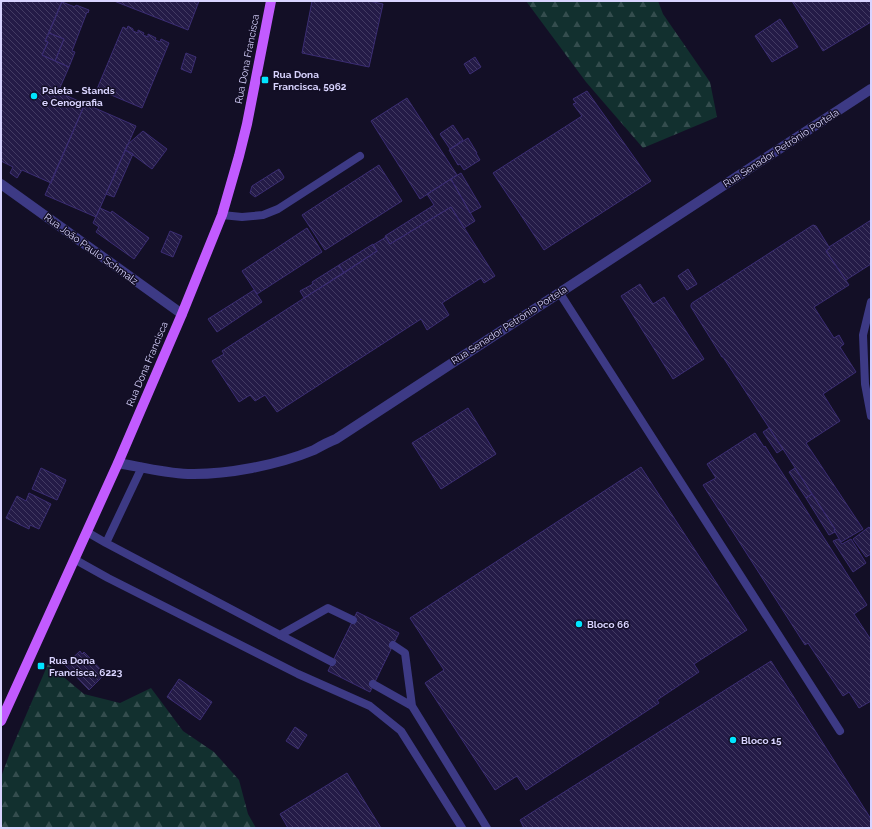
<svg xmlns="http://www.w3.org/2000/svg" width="872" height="829" font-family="Raleway,sans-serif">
<defs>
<pattern id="forest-firs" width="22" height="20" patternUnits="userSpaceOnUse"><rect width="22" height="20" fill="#12302f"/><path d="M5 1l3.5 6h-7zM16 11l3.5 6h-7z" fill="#344d4e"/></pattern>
<pattern id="building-back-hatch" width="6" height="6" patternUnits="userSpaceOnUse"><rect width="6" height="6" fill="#241b47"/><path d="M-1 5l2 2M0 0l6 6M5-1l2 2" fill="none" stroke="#433b63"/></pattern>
</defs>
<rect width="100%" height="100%" fill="#130f26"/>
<path fill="url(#forest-firs)" d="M 526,1 L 658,1 L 663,14 L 710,82 L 717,117 L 643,148 L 586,82 Z
M 48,664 L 84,694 L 120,703 L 151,688 L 183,731 L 214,752 L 239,780 L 248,814 L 256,828 L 1,828 L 1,777 L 11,750 Z"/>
<path fill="url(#building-back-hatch)" stroke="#3b2d73" d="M 1,1 L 62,1 L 45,41 L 48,42 L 42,55 L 69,67 L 58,92 L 88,105 L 86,107 L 84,106 L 51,183 L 22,170 L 17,178 L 10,173 L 13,167 L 1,161 Z
M 114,1 L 199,1 L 188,30 Z
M 312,1 L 369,1 L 383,4 L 369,67 L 302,53 Z
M 792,1 L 871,1 L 871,22 L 823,51 Z
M 62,2 L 75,7 L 76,5 L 89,10 L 88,13 L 87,12 L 72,51 L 75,52 L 69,67 L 55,61 L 64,39 L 49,33 Z
M 780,19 L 798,47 L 772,62 L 755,36 Z
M 128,26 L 133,29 L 133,31 L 138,33 L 138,30 L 144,33 L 143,35 L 148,37 L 148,34 L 156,38 L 155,40 L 160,42 L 161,39 L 169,43 L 142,108 L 97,89 L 123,27 L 127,29 Z
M 49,33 L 64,39 L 55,61 L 42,55 L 48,42 L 45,41 Z
M 186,53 L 196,57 L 191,73 L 181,69 Z
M 475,57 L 481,67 L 470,74 L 464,64 Z
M 587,91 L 651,181 L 544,250 L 493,173 L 582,116 L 573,104 L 576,103 L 573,99 Z
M 407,98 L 457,175 L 420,199 L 371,121 Z
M 88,105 L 136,126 L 96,217 L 45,195 L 84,106 L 86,107 Z
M 453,125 L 463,140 L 450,149 L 440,134 L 441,133 Z
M 143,131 L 167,149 L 152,169 L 133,155 L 133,154 L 125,150 L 127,145 Z
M 468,138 L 477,153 L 476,153 L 480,160 L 464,170 L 460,164 L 458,165 L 449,150 Z
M 125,150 L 133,154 L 114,197 L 106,194 Z
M 379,165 L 402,201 L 325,250 L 302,215 Z
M 279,169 L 284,177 L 283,179 L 255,197 L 250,193 L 252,186 Z
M 461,173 L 481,207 L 470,213 L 451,179 Z
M 451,179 L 475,221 L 464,228 L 451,207 L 390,244 L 385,236 L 434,205 L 427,194 Z
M 451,207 L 495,276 L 484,283 L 481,278 L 442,303 L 449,315 L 427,330 L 421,319 L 277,412 L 265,395 L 255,401 L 250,395 L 239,402 L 212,361 L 224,354 L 222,351 L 377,251 L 373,245 L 386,237 L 390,244 Z
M 100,208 L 111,213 L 112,211 L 149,238 L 134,259 L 96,232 L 99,227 L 93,223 Z
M 871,220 L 871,264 L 846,280 L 826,251 L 830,248 L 829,247 Z
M 813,225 L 816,226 L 829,247 L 830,248 L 826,251 L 849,285 L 814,307 L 834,338 L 839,335 L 844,344 L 840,347 L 856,372 L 823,394 L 840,421 L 806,443 L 863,529 L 841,542 L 834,530 L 835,529 L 723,357 L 722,357 L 691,307 L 691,305 L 692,303 Z
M 307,228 L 322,252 L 257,294 L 242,271 Z
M 170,231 L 182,236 L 173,257 L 161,252 Z
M 373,244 L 377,251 L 344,273 L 339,265 Z
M 339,265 L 344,273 L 304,298 L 300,291 L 313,284 L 312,282 Z
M 688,269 L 697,284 L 687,290 L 678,276 Z
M 640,284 L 653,304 L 664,297 L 704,359 L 673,379 L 621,296 Z
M 254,290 L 262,302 L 217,332 L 208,319 Z
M 468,408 L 496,454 L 441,489 L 412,443 Z
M 769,428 L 783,449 L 777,453 L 763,432 Z
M 755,433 L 764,447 L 765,446 L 867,605 L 854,614 L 871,640 L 871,701 L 859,708 L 849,692 L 843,696 L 808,643 L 805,645 L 703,485 L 716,478 L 707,464 Z
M 641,467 L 747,630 L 694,664 L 699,672 L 657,700 L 659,703 L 526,790 L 517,776 L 495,790 L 425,683 L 444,670 L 410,618 Z
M 41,468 L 66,480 L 57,500 L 32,489 Z
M 795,468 L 812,494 L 806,498 L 789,472 Z
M 29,493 L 51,504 L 39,529 L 30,525 L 29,529 L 6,518 L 17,496 L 26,501 Z
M 812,494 L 835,529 L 834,530 L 835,532 L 829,535 L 806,498 Z
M 869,527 L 871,530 L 871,554 L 866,557 L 853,539 Z
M 838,539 L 842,544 L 851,539 L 866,563 L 853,572 L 833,541 Z
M 357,612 L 399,633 L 370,692 L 328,671 Z
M 80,651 L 82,654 L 84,652 L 105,674 L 89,690 L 65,665 Z
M 771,661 L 871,819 L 871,828 L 524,828 L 520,820 Z
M 179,679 L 212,702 L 200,720 L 167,697 Z
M 295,727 L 307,735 L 298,749 L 286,741 Z
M 347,773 L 381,828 L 288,828 L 280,814 Z"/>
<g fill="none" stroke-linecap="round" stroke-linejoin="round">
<path stroke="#3d3a85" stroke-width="8" d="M 222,215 L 242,217 L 263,215 L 278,209 L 360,156
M 559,292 L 840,731
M 871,302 L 863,335 L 865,384 L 871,416
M 142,467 L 106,543 L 280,635 L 332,662
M 87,532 L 106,543
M 74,559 L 108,578 L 298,674 L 370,706 L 401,731 L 462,828
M 280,635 L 328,608 L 353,620
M 393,645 L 405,653 L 412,706
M 373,684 L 412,706 L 487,828"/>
<path stroke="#3d3a85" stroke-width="10" d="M 1,184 L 182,314
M 118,463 C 141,467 164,473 188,474 C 226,475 278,465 314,450 C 321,446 328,442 336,439 L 871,89"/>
<path stroke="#c25bff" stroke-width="10" d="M 1,721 L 118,463 L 182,314 L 222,215 L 239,156 L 247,124 L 271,1"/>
</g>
<g fill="#00e5ff" stroke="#130f26" stroke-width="1.5">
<rect x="261" y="76" width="8" height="8" rx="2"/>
<circle cx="34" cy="96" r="4"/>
<circle cx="579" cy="624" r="4"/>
<rect x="37" y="662" width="8" height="8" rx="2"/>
<circle cx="733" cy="740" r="4"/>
</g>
<g text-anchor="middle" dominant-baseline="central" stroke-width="3" stroke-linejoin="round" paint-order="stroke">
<g font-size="10" fill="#d9d4ff" stroke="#130f26">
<text transform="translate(247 59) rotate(-79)">Rua Dona Francisca</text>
<text transform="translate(781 148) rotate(-33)">Rua Senador Petrônio Portela</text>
<text transform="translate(91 249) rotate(36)">Rua João Paulo Schmalz</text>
<text transform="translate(509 325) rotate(-33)">Rua Senador Petrônio Portela</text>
<text transform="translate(147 364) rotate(-67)">Rua Dona Francisca</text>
</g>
<g font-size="10" font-weight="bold" fill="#d9d4ff" stroke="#130f26" text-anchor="start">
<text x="273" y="74">Rua Dona<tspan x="273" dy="12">Francisca, 5962</tspan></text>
<text x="42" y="90">Paleta - Stands<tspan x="42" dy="12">e Cenografia</tspan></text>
<text x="587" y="624">Bloco 66</text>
<text x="49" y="660">Rua Dona<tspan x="49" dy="12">Francisca, 6223</tspan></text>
<text x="741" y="740">Bloco 15</text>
</g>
</g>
<rect width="872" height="829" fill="none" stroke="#d9d4ff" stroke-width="4"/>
</svg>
